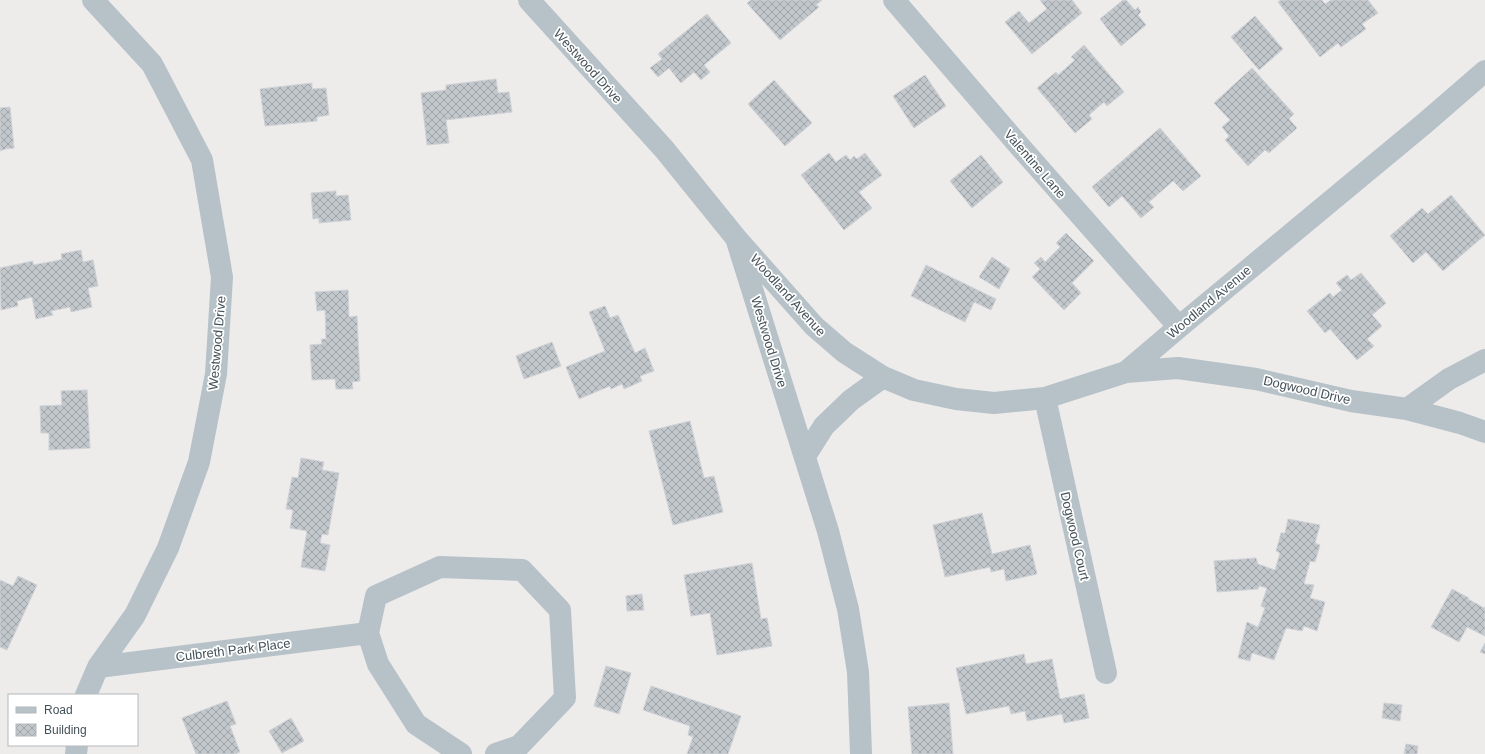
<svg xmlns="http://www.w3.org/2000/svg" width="1485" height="754" font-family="Helvetica,sans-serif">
<defs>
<pattern id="building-cross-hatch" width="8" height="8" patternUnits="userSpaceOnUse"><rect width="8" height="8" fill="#c2c7cb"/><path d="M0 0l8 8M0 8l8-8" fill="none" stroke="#9fa4a8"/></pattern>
</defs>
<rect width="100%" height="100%" fill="#eeebeb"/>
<path fill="url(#building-cross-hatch)" stroke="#cfd2d7" d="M 751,0 L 822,0 L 816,5 L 819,7 L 780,40 L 747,3 Z
M 1040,0 L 1072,0 L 1082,13 L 1032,54 L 1005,22 L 1019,11 L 1029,23 L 1047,9 Z
M 1123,0 L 1126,0 L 1135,10 L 1138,7 L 1141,12 L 1138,15 L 1146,25 L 1121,46 L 1100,19 Z
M 1281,0 L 1322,0 L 1325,4 L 1331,0 L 1368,0 L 1378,13 L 1362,24 L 1366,29 L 1341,47 L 1338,43 L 1320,57 L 1278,2 Z
M 707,14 L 731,43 L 704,65 L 710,72 L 701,80 L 694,72 L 681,83 L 669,68 L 658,77 L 650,68 L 662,59 L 658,54 Z
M 1255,16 L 1283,49 L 1259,70 L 1231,37 Z
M 1084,45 L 1124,92 L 1107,106 L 1104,102 L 1089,115 L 1092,119 L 1075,133 L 1037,88 L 1056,72 L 1058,75 L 1075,60 L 1071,57 Z
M 1252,68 L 1294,114 L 1289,119 L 1297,128 L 1269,153 L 1265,150 L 1248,166 L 1225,140 L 1229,136 L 1222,127 L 1230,120 L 1214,103 Z
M 925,75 L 946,106 L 914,128 L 893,96 Z
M 496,79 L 498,93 L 509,92 L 512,112 L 446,120 L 449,143 L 427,145 L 421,93 L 446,90 L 446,85 Z
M 774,80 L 812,123 L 785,146 L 748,104 Z
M 312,83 L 312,89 L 326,88 L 329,115 L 317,117 L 317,121 L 265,126 L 260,89 Z
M 10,107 L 14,148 L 5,149 L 0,151 L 0,108 Z
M 1160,128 L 1201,176 L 1183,191 L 1173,181 L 1149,202 L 1154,207 L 1141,218 L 1122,196 L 1109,207 L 1092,187 Z
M 829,153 L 836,162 L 846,155 L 850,160 L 854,156 L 857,159 L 865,153 L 882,175 L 859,192 L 872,208 L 844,230 L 801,175 Z
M 981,155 L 1003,182 L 972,208 L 950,181 Z
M 336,191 L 336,196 L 348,195 L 351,220 L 319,223 L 319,218 L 313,219 L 311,193 Z
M 1451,195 L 1485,235 L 1443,271 L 1426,252 L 1413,263 L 1390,236 L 1422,208 L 1428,214 Z
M 1066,233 L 1094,261 L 1072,283 L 1081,293 L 1064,310 L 1032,277 L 1040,269 L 1034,263 L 1041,257 L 1045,262 L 1060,247 L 1056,243 Z
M 81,250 L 83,262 L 93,260 L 98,286 L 88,288 L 92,307 L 71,312 L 70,307 L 51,311 L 53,315 L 36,319 L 32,297 L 17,301 L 18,306 L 1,310 L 0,268 L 33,261 L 33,265 L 60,260 L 62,259 L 61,254 Z
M 992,257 L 1010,269 L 999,289 L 979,277 Z
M 926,265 L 996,299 L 991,310 L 974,302 L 965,322 L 911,296 Z
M 1361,273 L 1386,303 L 1372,315 L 1382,326 L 1367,339 L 1374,346 L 1357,360 L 1330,329 L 1325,333 L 1307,311 L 1330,293 L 1333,297 L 1342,290 L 1336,283 L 1347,275 L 1351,280 Z
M 348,290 L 349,317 L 357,316 L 360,381 L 352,382 L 353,389 L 336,389 L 335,379 L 312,380 L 310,345 L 322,344 L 321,339 L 326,339 L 325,310 L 317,311 L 315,292 Z
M 605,306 L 610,318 L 618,315 L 635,353 L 645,348 L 654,371 L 640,376 L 642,381 L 624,389 L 622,384 L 611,389 L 610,386 L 579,399 L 566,367 L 605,351 L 589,312 Z
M 552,342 L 561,366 L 524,379 L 516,356 Z
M 87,390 L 90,448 L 49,450 L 49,433 L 41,433 L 40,406 L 62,405 L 61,391 Z
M 690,421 L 704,478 L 714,476 L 723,512 L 673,525 L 649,431 Z
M 301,458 L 324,462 L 322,470 L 339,473 L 328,535 L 322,534 L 320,543 L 330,545 L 325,571 L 301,567 L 307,531 L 290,528 L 293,510 L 286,509 L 292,477 L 298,478 Z
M 982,513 L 992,554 L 1030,545 L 1037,574 L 1006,581 L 1004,569 L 991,572 L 990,567 L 945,577 L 933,525 Z
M 1288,519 L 1320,525 L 1315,543 L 1320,545 L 1315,562 L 1310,561 L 1304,584 L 1314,585 L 1310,598 L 1325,602 L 1317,631 L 1304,626 L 1302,631 L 1286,628 L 1274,660 L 1252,653 L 1250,661 L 1238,658 L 1247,622 L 1258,627 L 1265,608 L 1261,606 L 1267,588 L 1259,586 L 1258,589 L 1217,592 L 1214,561 L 1256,558 L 1258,564 L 1275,570 L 1280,553 L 1276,551 L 1281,533 L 1285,533 Z
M 752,563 L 761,619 L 767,618 L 772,646 L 717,655 L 710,613 L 691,616 L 684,575 Z
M 18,576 L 37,585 L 7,650 L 0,647 L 0,580 L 13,586 Z
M 1452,589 L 1469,598 L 1468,599 L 1484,608 L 1485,607 L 1485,636 L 1467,627 L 1459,642 L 1431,627 Z
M 642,594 L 644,610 L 627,611 L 626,596 Z
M 1485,643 L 1485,654 L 1480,652 Z
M 1024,654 L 1026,664 L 1052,659 L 1060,699 L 1084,694 L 1089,718 L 1064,723 L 1062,714 L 1027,721 L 1025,711 L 1011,714 L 1009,706 L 966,714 L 956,668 Z
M 606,666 L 631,673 L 619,714 L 594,706 Z
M 651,686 L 741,716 L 728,754 L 687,754 L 693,737 L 688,735 L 690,726 L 643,710 Z
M 227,701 L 236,724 L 230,726 L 240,752 L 235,754 L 196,754 L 182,718 Z
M 949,703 L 953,754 L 912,754 L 908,707 Z
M 1384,703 L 1402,705 L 1400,721 L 1382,718 Z
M 291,718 L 304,741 L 282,753 L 269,731 Z
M 1406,744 L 1418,746 L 1417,754 L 1404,754 Z"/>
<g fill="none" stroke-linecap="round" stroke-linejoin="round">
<path stroke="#b6c2c8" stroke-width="22" d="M 529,0 L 664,149 L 736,238 L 828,531 L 848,609 L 858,672 L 861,754
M 894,0 L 1022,149 L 1179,327
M 736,238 L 814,326 L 844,352 L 883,377 L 914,390 L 956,399 L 994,403 L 1045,398 L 1126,372 L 1179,327 L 1425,123 L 1485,71
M 1126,372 L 1178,368 L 1256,379 L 1351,401 L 1407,409 L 1460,423 L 1485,432
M 1045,398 L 1106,673
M 1407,409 L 1449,379 L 1485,360
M 805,456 L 824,426 L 851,400 L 883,377
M 98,667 L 368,633
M 86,695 L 98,667 L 135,615 L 168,548 L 199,462 L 216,374 L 222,277 L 202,160 L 152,64 L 93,0
M 76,754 L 77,745
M 461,754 L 416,724 L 378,664 L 368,633 L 376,596 L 440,567 L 522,570 L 560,610 L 565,698 L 519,746 L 496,754"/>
</g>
<g text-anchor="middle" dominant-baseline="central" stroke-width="3.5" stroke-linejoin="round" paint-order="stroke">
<g font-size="13" fill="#445158" stroke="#fff">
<text transform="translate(588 66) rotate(48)">Westwood Drive</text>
<text transform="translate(1035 164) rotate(49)">Valentine Lane</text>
<text transform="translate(788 295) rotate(48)">Woodland Avenue</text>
<text transform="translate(1209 302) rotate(-40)">Woodland Avenue</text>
<text transform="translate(769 342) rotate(73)">Westwood Drive</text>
<text transform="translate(217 343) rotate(-85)">Westwood Drive</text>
<text transform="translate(1307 390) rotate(13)">Dogwood Drive</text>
<text transform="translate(1075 536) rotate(77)">Dogwood Court</text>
<text transform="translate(233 650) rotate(-7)">Culbreth Park Place</text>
</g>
</g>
<rect x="8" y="694" width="130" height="52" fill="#ffffff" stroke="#b4b9bc"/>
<rect x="16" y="707" width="20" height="6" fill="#b6c2c8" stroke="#b4b9bc"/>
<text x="44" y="714" font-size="12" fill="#445158">Road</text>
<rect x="16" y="724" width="20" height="12" fill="url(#building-cross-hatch)" stroke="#b4b9bc"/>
<text x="44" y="734" font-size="12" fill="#445158">Building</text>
</svg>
